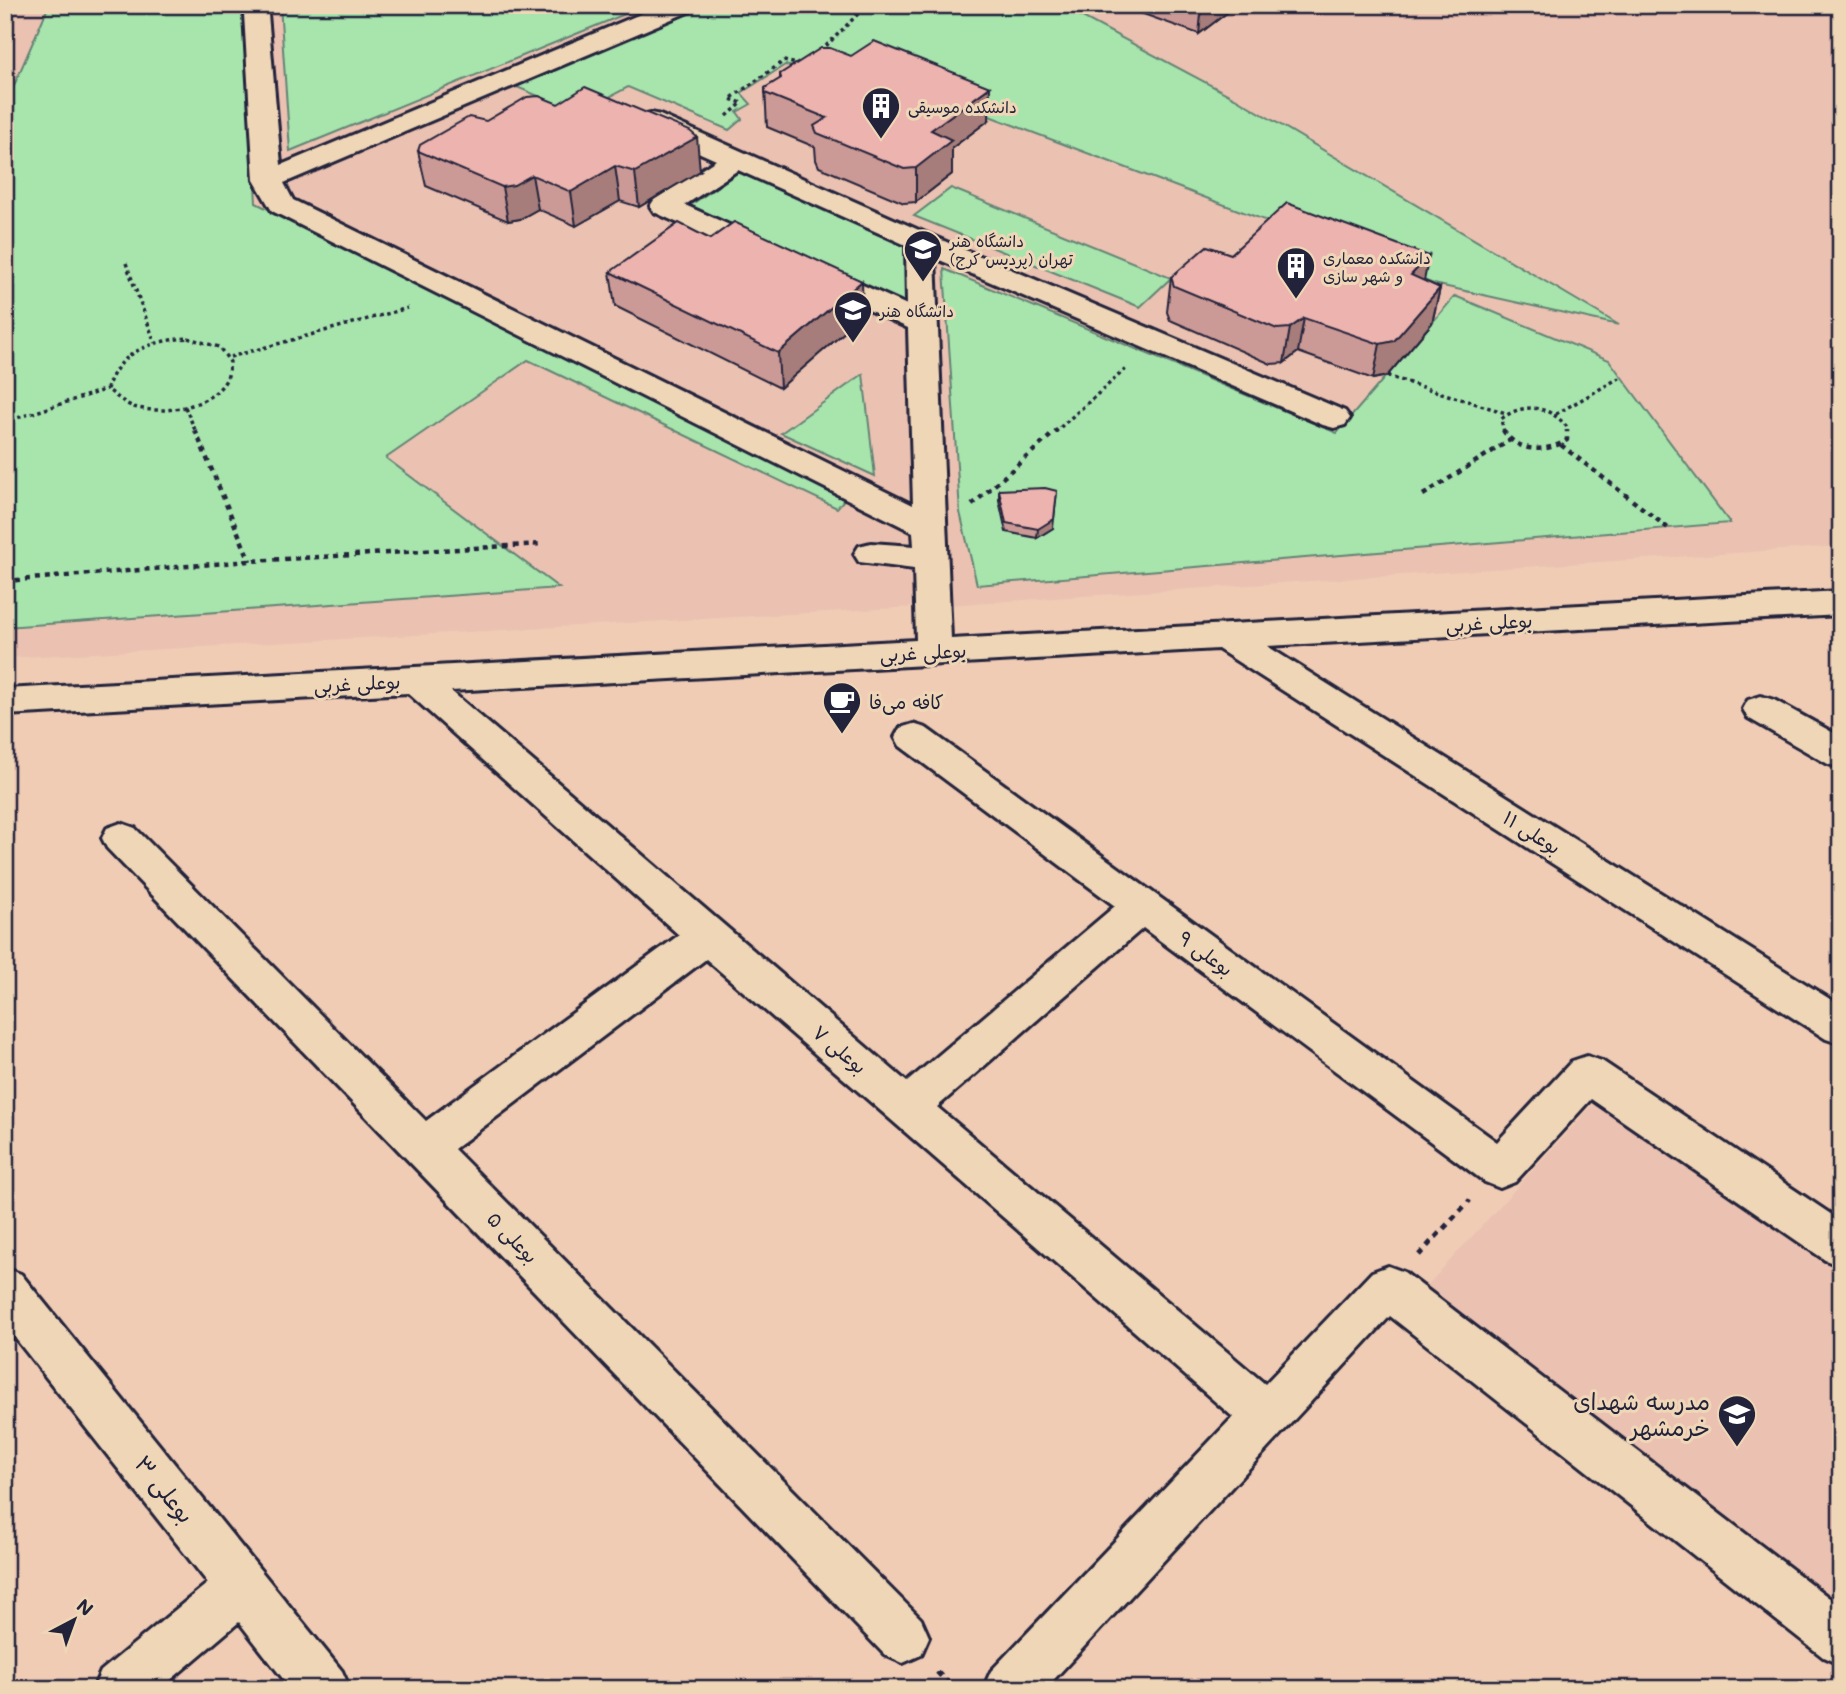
<svg xmlns="http://www.w3.org/2000/svg" width="1846" height="1694" font-family="Mali,'Playpen Sans Arabic',sans-serif">
<rect width="100%" height="100%" fill="#f0ccb5"/>
<filter id="ink" filterUnits="userSpaceOnUse"><feTurbulence type="fractalNoise" baseFrequency=".0143" numOctaves="2"/><feDisplacementMap in="SourceGraphic" scale="14" xChannelSelector="R" yChannelSelector="G"/><feConvolveMatrix kernelMatrix="1 2 1 2 8 2 1 2 1" color-interpolation-filters="sRGB"/></filter>
<g filter="url(#ink)">
<path fill="#ebc1b1" d="M 12,5 L 1841,5 L 1841,546 L 933,606 L 5,658 L 5,20 Z
M 1596,1101 L 1841,1269 L 1841,1609 L 1425,1288 Z"/>
<path fill="#a7e5ad" stroke="#648474" stroke-width="2" d="M 49,5 L 245,5 L 256,203 L 848,495 L 837,508 L 528,360 L 386,458 L 559,588 L 5,627 L 5,106 Z
M 280,5 L 647,5 L 290,151 Z
M 703,5 L 1060,5 L 1235,98 L 1619,325 L 1434,284 L 984,114 L 785,65 L 741,93 L 751,104 L 737,112 L 742,119 L 729,130 L 628,87 L 579,113 L 512,85 Z
M 740,171 L 905,244 L 907,307 L 688,207 Z
M 951,188 L 1171,278 L 1140,307 L 914,216 Z
M 944,269 L 1337,433 L 1455,296 L 1609,360 L 1730,523 L 977,585 L 960,512 Z
M 863,374 L 875,476 L 781,433 Z"/>
<g fill="none" stroke-linecap="round" stroke-linejoin="round">
<g stroke="#22223b" stroke-width="6">
<path id="minor" d="M 662,5 L 696,5 L 693,10 L 284,183 L 293,200 L 913,505 L 908,328 L 654,212 L 650,206 L 654,200 L 716,160 L 642,127 L 638,121 L 642,115 L 651,113 L 660,115 L 930,235 L 1345,411 L 1350,418 L 1345,425 L 1334,428 L 1323,425 L 935,258 L 951,639 L 1841,591 L 1841,615 L 1267,646 L 1841,1006 L 1841,1044 L 1826,1039 L 1218,649 L 451,691 L 907,1082 L 1115,906 L 900,746 L 895,737 L 900,728 L 913,724 L 926,728 L 1497,1142 L 1572,1061 L 1587,1056 L 1602,1061 L 1841,1221 L 1841,1266 L 1825,1260 L 1591,1099 L 1515,1182 L 1500,1188 L 1485,1182 L 1143,928 L 937,1107 L 1265,1384 L 1372,1272 L 1388,1266 L 1404,1272 L 1841,1607 L 1841,1665 L 1823,1657 L 1390,1316 L 1045,1689 L 983,1689 L 991,1671 L 1233,1417 L 706,959 L 454,1149 L 921,1619 L 929,1637 L 921,1655 L 903,1663 L 885,1655 L 107,848 L 102,838 L 107,828 L 121,823 L 135,828 L 426,1121 L 679,935 L 408,693 L 5,715 L 5,689 L 916,640 L 914,569 L 859,562 L 854,554 L 859,546 L 871,543 L 914,546 L 913,532 L 272,211 L 254,180 L 244,14 L 247,9 L 256,7 L 265,9 L 268,14 L 281,165 ZM 738,170 L 906,245 L 907,305 L 685,205 Z
M 1761,696 L 1774,700 L 1841,737 L 1841,768 L 1828,764 L 1748,718 L 1743,709 L 1748,700 Z
M 5,1268 L 21,1274 L 342,1671 L 350,1689 L 291,1689 L 239,1622 L 160,1689 L 93,1689 L 101,1671 L 208,1583 L 5,1325 Z"/>
</g>
<path stroke="#22223b" stroke-width="3.5" stroke-dasharray="3.5 3.5" stroke-linecap="butt" d="M 821,51 L 867,5
M 727,116 L 742,103 L 730,99 L 784,61 L 801,65
M 126,263 L 155,343
M 188,338 L 219,347 L 230,362 C 229,367 229,374 227,378 C 212,408 163,415 134,407 C 125,404 115,395 107,389 C 119,351 151,341 188,338 Z
M 230,357 L 408,308
M 1387,376 L 1506,413
M 185,407 L 196,432
M 1556,414 L 1621,377
M 5,422 L 107,389
M 1055,432 L 1128,367
M 1504,432 L 1501,419 C 1524,402 1549,405 1567,427 L 1567,432"/>
<path stroke="#22223b" stroke-width="4.5" stroke-dasharray="5 5" stroke-linecap="butt" d="M 195,430 L 250,561
M 1503,430 C 1517,453 1546,453 1567,440 L 1567,430
M 1561,445 L 1668,528
M 1423,495 L 1510,440
M 972,505 L 1057,430
M 5,581 L 250,561 L 543,544"/>
<path stroke="#22223b" stroke-width="5" stroke-dasharray="6 6" stroke-linecap="butt" d="M 1419,1255 L 1470,1200
M 937,1672 L 954,1689"/>
<use href="#minor" fill="#efd6b7" fill-rule="evenodd"/>
</g>
<path fill="#cc9a96" stroke="#22223b" stroke-width="2" d="M 1118,5 L 1237,5 L 1199,34 Z
M 780,74 L 989,120 L 952,148 L 952,174 L 916,202 L 904,203 L 819,167 L 816,160 L 815,147 L 767,127 L 765,88 L 780,79 Z
M 418,151 L 700,171 L 639,207 L 620,201 L 576,226 L 538,209 L 520,219 L 508,221 L 426,186 Z
M 710,239 L 863,316 L 780,388 L 615,306 L 610,272 Z
M 1231,254 L 1424,281 L 1440,288 L 1432,323 L 1387,376 L 1373,379 L 1298,352 L 1284,363 L 1271,364 L 1170,320 L 1167,312 L 1171,277 Z
M 999,490 L 1053,528 L 1037,538 L 1006,532 L 999,500 Z"/>
<path fill="#a67d7a" stroke="#22223b" stroke-width="2" d="M 1202,5 L 1237,5 L 1199,34 Z
M 990,87 L 989,120 L 952,148 L 952,174 L 916,202 L 916,168 L 931,130 Z
M 697,137 L 700,171 L 639,207 L 635,172 Z
M 615,166 L 620,201 L 576,226 L 571,192 Z
M 532,175 L 538,209 L 520,219 L 508,221 L 502,187 Z
M 1429,256 L 1422,291 L 1411,275 Z
M 862,281 L 863,316 L 780,388 L 778,353 Z
M 1440,288 L 1432,323 L 1387,376 L 1373,379 L 1380,344 Z
M 1304,318 L 1298,352 L 1284,363 L 1290,328 Z
M 1057,491 L 1053,528 L 1037,538 L 1038,529 Z"/>
<path fill="#edb3af" stroke="#22223b" stroke-width="2" d="M 874,41 L 990,87 L 931,130 L 952,140 L 916,168 L 904,169 L 817,133 L 814,126 L 827,118 L 765,93 L 765,88 L 781,78 L 780,74 L 821,48 L 830,48 L 851,56 Z
M 585,87 L 690,131 L 697,137 L 635,172 L 615,166 L 571,192 L 532,175 L 514,185 L 502,187 L 418,151 L 420,145 L 469,117 L 486,121 L 527,97 L 539,96 L 558,104 Z
M 1287,203 L 1429,256 L 1411,275 L 1440,288 L 1394,341 L 1380,344 L 1304,318 L 1290,328 L 1277,329 L 1174,286 L 1171,277 L 1207,246 L 1231,254 Z
M 734,222 L 862,281 L 778,353 L 610,272 L 679,223 L 710,239 Z
M 1045,488 L 1057,491 L 1054,519 L 1038,529 L 1006,523 L 999,490 Z"/>
</g>
<defs>
<g id="building-pin" transform="scale(2.0125)"><path d="M0 17L-7.5 6A9.5 9.5 0 1 1 7.5 6Z" fill="#22223b" stroke="#efd6b7"/><path d="M-4-6H4V6H1V3H-1V6H-4ZM-2.5-4.3h1.7v1.8h-1.7ZM.8-4.3h1.7v1.8H.8ZM-2.5-1h1.7V.8h-1.7ZM.8-1h1.7V.8H.8Z" fill="#fff"/></g>
<g id="university-pin" transform="scale(2.0125)"><path d="M0 17L-7.5 6A9.5 9.5 0 1 1 7.5 6Z" fill="#22223b" stroke="#efd6b7"/><path d="M0-5L7-2L0 1L-7-2ZM-4 1L0 2.5L4 1V4Q0 6-4 4Z" fill="#fff"/></g>
<g id="cafe-pin" transform="scale(2.0125)"><path d="M0 17L-7.5 6A9.5 9.5 0 1 1 7.5 6Z" fill="#22223b" stroke="#efd6b7"/><path d="M-5.5-4.5H6V0H3Q3 3.5 0 3.5H-2.5Q-5.5 3.5-5.5 0ZM3-3.2v2h1.7v-2ZM-6 4.5H4V6H-6Z" fill="#fff"/></g>
<g id="school-pin" transform="scale(2.0125)"><path d="M0 17L-7.5 6A9.5 9.5 0 1 1 7.5 6Z" fill="#22223b" stroke="#efd6b7"/><path d="M0-5L7-2L0 1L-7-2ZM-4 1L0 2.5L4 1V4Q0 6-4 4Z" fill="#fff"/></g>
</defs>
<g fill-rule="evenodd">
<use href="#building-pin" x="881" y="106"/>
<use href="#university-pin" x="923" y="249"/>
<use href="#building-pin" x="1296" y="266"/>
<use href="#university-pin" x="853" y="310"/>
<use href="#cafe-pin" x="842" y="701"/>
<use href="#school-pin" x="1737" y="1414"/>
</g>
<g text-anchor="middle" dominant-baseline="central" stroke-width="6" stroke-linejoin="round" paint-order="stroke">
<g font-size="16" fill="#22223b" stroke="#efd6b7" text-anchor="start">
<text x="908" y="106">دانشکده موسیقی</text>
<text x="950" y="240">دانشگاه هنر<tspan x="950" dy="18">تهران (پردیس کرج)</tspan></text>
<text x="1323" y="257">دانشکده معماری<tspan x="1323" dy="18">و شهر سازی</tspan></text>
<text x="880" y="310">دانشگاه هنر</text>
</g>
<g font-size="19" fill="#22223b" stroke="#efd6b7">
<text transform="translate(1489 622) rotate(-3)">بوعلی غربی</text>
<text transform="translate(923 652) rotate(-3)">بوعلی غربی</text>
<text transform="translate(357 683) rotate(-3)">بوعلی غربی</text>
<text transform="translate(1532 832) rotate(32)">بوعلی ۱۱</text>
<text transform="translate(1206 953) rotate(36)">بوعلی ۹</text>
<text transform="translate(840 1049) rotate(40)">بوعلی ۷</text>
<text transform="translate(513 1237) rotate(46)">بوعلی ۵</text>
</g>
<g font-size="19" fill="#22223b" stroke="#efd6b7" text-anchor="start">
<text x="869" y="701">کافه می‌فا</text>
</g>
<g font-size="23" fill="#22223b" stroke="#efd6b7" text-anchor="end">
<text x="1710" y="1401">مدرسه شهدای<tspan x="1710" dy="26">خرمشهر</tspan></text>
</g>
<g font-size="23" fill="#22223b" stroke="#efd6b7">
<text transform="translate(165 1489) rotate(51)">بوعلی ۳</text>
</g>
</g>
<rect width="1846" height="1694" fill="none" stroke="#efd6b7" stroke-width="28"/>
<rect x="14" y="14" width="1818" height="1666" fill="none" stroke="#22223b" stroke-width="2.5" filter="url(#ink)"/>
<g transform="translate(74 1620) rotate(41)" stroke="#efd6b7" stroke-width="5" paint-order="stroke">
<path d="M0-5L12 26L0 18L-12 26Z" fill="#22223b"/>
<text y="-10" font-size="19" font-weight="bold" text-anchor="middle" fill="#22223b">N</text>
</g>
</svg>
